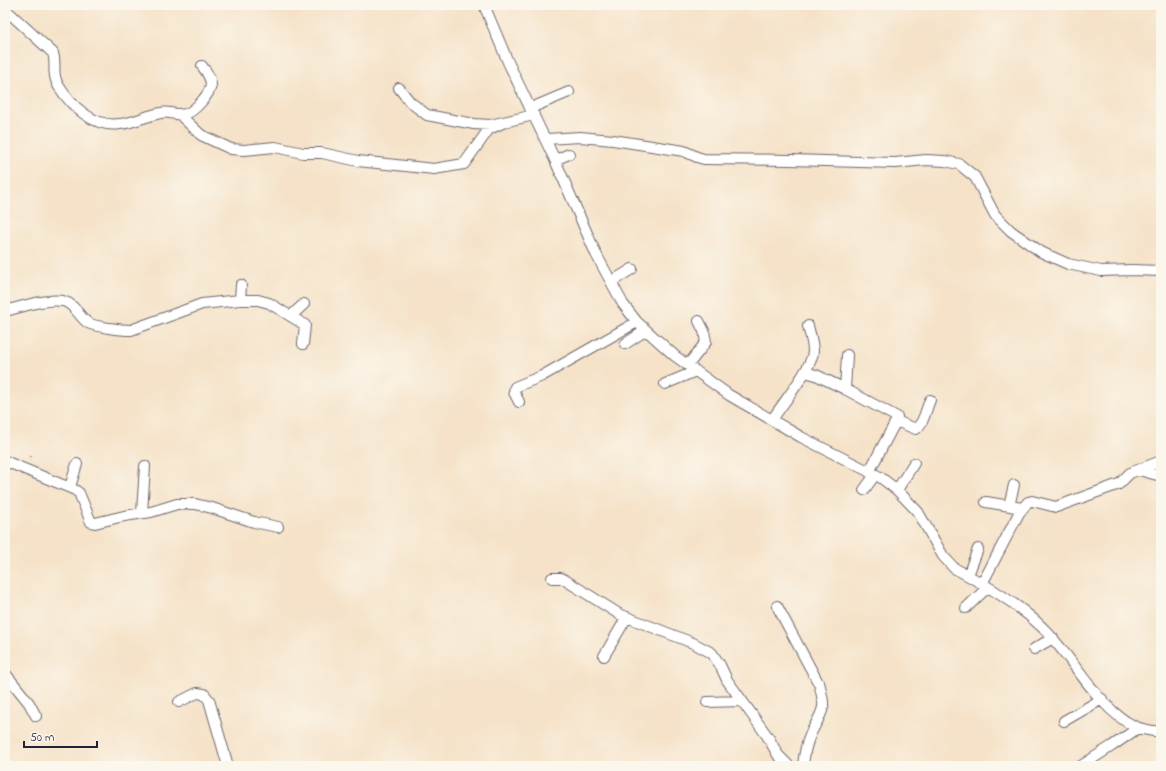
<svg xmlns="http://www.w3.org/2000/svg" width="1166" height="771" font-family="'Indie Flower',sans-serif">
<rect width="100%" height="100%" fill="#fbf7ec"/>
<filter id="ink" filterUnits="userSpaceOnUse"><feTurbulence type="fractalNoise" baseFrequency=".025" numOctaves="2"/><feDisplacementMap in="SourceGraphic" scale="8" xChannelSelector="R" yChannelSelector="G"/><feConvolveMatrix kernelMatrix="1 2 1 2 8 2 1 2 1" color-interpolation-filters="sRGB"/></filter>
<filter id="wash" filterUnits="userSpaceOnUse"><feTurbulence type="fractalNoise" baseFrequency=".012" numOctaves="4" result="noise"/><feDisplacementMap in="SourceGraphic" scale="16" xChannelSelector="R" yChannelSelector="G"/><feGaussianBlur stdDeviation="0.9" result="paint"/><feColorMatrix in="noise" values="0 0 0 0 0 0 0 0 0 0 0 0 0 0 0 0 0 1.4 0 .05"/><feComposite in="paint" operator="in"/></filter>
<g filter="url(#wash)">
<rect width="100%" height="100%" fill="#f5e2c8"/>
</g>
<g filter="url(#ink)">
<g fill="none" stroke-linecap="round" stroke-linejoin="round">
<g stroke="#6c656c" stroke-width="12">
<path id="minor" d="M 484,5 L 508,62 L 555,160 L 596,254 L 623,304 L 637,322 L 675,356 L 729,395 L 801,437 L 880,477 L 897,490 L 918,512 L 943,556 L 954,568 C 986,585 1017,603 1043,628 C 1073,657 1097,708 1134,726 C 1143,730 1152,731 1161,732
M 5,9 L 53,53 C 57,65 51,72 58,85 C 71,106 94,128 120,124 C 134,123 147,115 161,113 C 169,111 177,116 185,114 C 194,112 210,94 211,85 C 211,78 206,71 202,66
M 399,88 L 410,102 L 427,115 L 474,124 L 490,125 L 534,115
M 531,108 L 569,92
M 179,114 L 201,135 L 231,149 L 244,150 L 275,147 L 303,153 L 322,153 L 358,161 L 434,169 L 464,164 L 489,129 L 505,122
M 546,139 L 580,137 L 613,140 L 684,151 L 697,157 L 704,159 L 790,160 L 895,163 L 926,160 L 945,161 L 959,164 L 975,177 L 995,215 L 1011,231 L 1041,252 L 1068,264 L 1101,271 L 1132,270 L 1161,271
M 555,160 L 569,154
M 611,282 L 632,269
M 240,300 L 241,285
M 5,311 C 21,307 46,298 63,301 C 75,304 79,317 88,323 C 96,327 121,330 131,330 L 202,304 L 240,300 L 258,300 L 269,303 L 305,325 L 303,344
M 291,316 L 304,304
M 625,344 L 646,330
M 688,365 L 706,342 L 704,331 L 699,321
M 805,372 L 816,375 L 845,389 L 897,417 L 896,421 L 869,472
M 665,384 L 696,371
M 845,389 L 847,355
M 519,402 L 514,392 L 515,387 L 542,376 L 637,322
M 772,420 C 782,404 813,367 813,351 C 813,343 810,334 808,326
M 896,421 L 916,429 C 924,423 926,409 930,400
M 5,461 L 75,490 L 79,493 L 91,522 L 95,523 L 124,516 L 151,512 L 177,504 L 195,504 L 212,508 L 254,522 L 278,527
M 1139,470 L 1161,476
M 70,487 L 77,464
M 864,490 L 875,475
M 897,490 L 914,463
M 986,502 L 1022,508
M 1009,506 L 1014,485
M 142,513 L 145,466
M 968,575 L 978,549
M 552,578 L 561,578 L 565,580 L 619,614 L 693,643 L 712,653 L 720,665 L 727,680 L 768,737 L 778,755 L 789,766
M 982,584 L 1019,513 L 1028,502 L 1032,501 L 1056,507 L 1119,484 L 1130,473 L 1161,461
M 777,606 L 820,686 C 821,693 824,700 823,707 C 821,717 815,724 811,733 C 806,744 804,754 803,766
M 966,608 L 988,587
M 1034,649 L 1053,638
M 604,656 L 627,617
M 5,673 L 29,703 L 36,716
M 179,702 L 197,693 L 204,694 L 209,700 L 228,766
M 707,702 L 742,701
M 1064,721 L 1102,699
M 1081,766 L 1112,746 L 1138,728"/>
</g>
<path stroke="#6c656c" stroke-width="1.5" stroke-dasharray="1 3" stroke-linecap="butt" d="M 30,461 L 31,456"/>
<use href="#minor" stroke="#fff" stroke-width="10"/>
</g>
</g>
<rect width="1166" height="771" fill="none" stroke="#fbf7ec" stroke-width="20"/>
<path d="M24 741v6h73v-6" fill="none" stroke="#22223b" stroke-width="2"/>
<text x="30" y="741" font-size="12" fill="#22223b" stroke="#fbf7ec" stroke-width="3" paint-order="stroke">50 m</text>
</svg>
